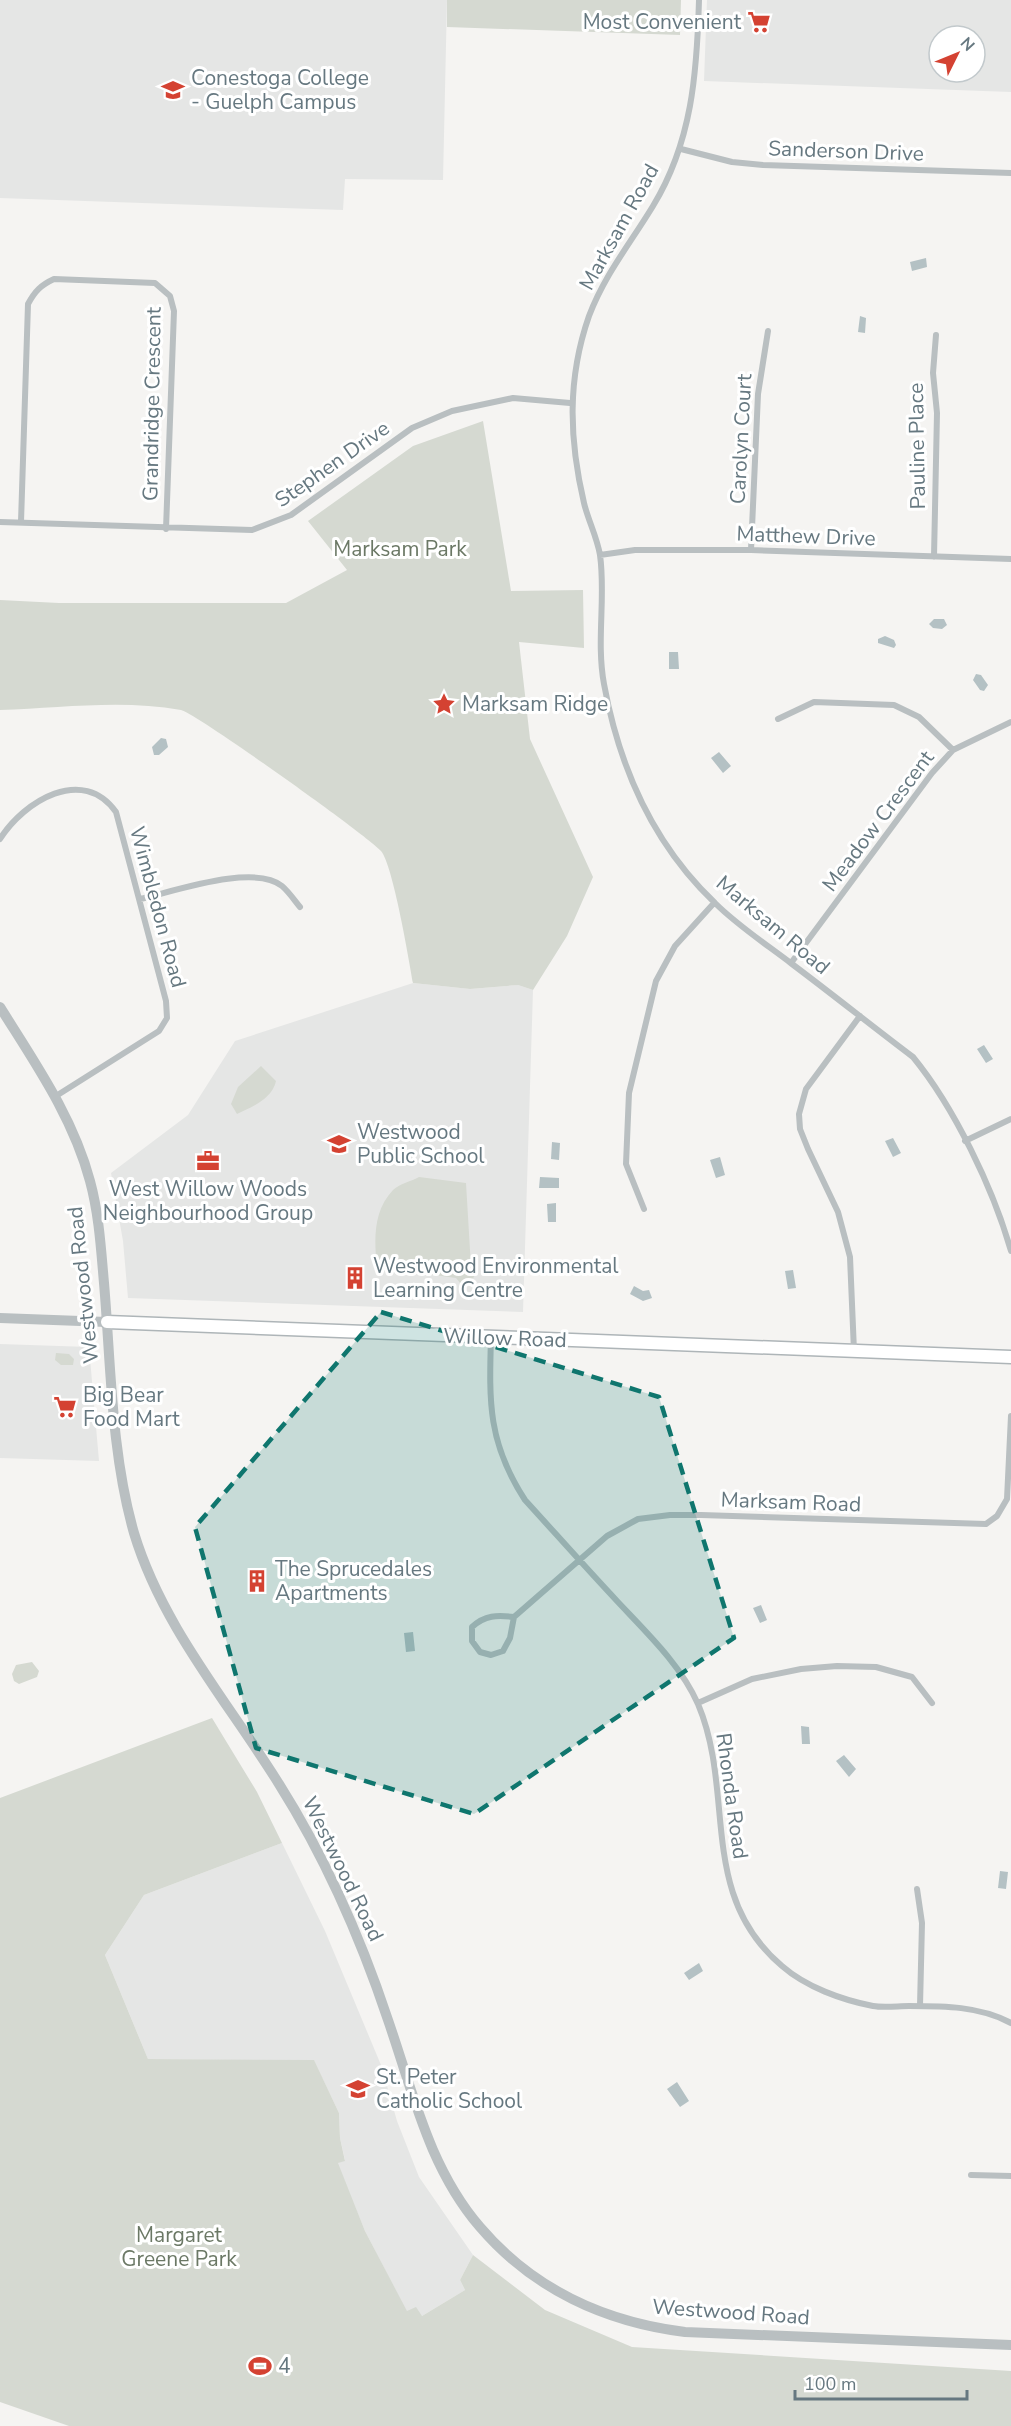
<svg xmlns="http://www.w3.org/2000/svg" width="1011" height="2426" font-family="'Nunito Sans',sans-serif">
<rect width="100%" height="100%" fill="#f5f4f2"/>
<path fill="#e5e6e5" fill-rule="evenodd" d="M 0,0 L 447,0 L 443,180 L 345,179 L 343,210 L 0,198 Z
M 707,0 L 1011,0 L 1011,92 L 704,81 ZM 939,36 L 975,36 L 975,72 L 939,72 Z
M 413,983 L 470,989 L 518,985 L 533,990 L 523,1312 L 128,1298 L 123,1241 L 111,1173 L 188,1115 L 235,1041 Z
M 0,1344 L 89,1347 L 99,1461 L 0,1458 Z
M 282,1843 L 325,1931 L 381,2065 L 397,2121 L 419,2177 L 473,2255 L 460,2280 L 465,2290 L 422,2316 L 407,2312 L 365,2231 L 337,2163 L 345,2160 L 340,2138 L 339,2113 L 314,2061 L 148,2059 L 105,1955 L 144,1895 Z"/>
<path fill="#d5d9d1" d="M 447,0 L 681,0 L 680,35 L 447,27 Z
M 483,421 L 511,591 L 583,590 L 584,648 L 519,642 L 530,739 L 593,877 L 567,936 L 533,990 L 518,985 L 470,989 L 413,983 C 409,960 393,865 381,851 C 368,836 194,712 181,710 C 122,699 60,708 0,710 L 0,600 L 59,603 L 286,603 L 347,570 L 308,521 L 413,446 Z
M 261,1066 L 276,1081 C 272,1099 252,1107 237,1114 L 231,1104 L 238,1087 Z
M 419,1177 L 466,1183 L 471,1267 L 475,1270 L 474,1277 L 467,1284 L 461,1284 L 456,1278 L 377,1267 C 374,1240 373,1211 393,1190 C 399,1184 412,1181 419,1177 Z
M 56,1353 L 69,1354 L 74,1359 L 73,1365 L 61,1365 L 55,1360 Z
M 32,1662 L 39,1671 L 37,1677 L 19,1684 L 14,1681 L 12,1674 L 16,1665 Z
M 212,1718 L 257,1792 L 282,1843 L 144,1895 L 105,1955 L 148,2059 L 314,2060 L 339,2113 L 340,2138 L 345,2161 L 338,2163 L 365,2231 L 407,2311 L 416,2307 L 422,2316 L 465,2290 L 460,2280 L 473,2255 L 545,2310 L 632,2347 L 1011,2371 L 1011,2426 L 69,2426 L 0,2402 L 0,1798 Z"/>
<path fill="#b4c1c4" d="M 926,258 L 927,267 L 912,271 L 910,262 Z
M 860,316 L 866,318 L 865,333 L 858,332 Z
M 934,619 L 944,619 L 947,625 L 942,629 L 933,628 L 929,624 Z
M 885,636 L 894,640 L 896,645 L 894,648 L 878,643 L 878,639 Z
M 669,652 L 678,652 L 679,669 L 669,669 Z
M 976,674 L 981,675 L 988,685 L 984,691 L 980,690 L 973,680 Z
M 161,738 L 166,739 L 168,747 L 159,755 L 154,755 L 152,747 Z
M 719,752 L 731,766 L 723,773 L 711,758 Z
M 984,1045 L 993,1059 L 986,1063 L 977,1049 Z
M 893,1138 L 901,1153 L 893,1157 L 885,1141 Z
M 552,1142 L 560,1143 L 559,1160 L 551,1159 Z
M 720,1157 L 725,1175 L 716,1178 L 710,1160 Z
M 540,1177 L 559,1178 L 559,1188 L 539,1188 Z
M 556,1203 L 556,1222 L 548,1222 L 547,1204 Z
M 793,1270 L 796,1288 L 788,1289 L 785,1271 Z
M 634,1286 L 643,1291 L 649,1290 L 652,1298 L 643,1301 L 630,1294 Z
M 761,1605 L 767,1620 L 760,1623 L 753,1608 Z
M 413,1632 L 415,1651 L 406,1652 L 404,1633 Z
M 801,1726 L 809,1727 L 810,1744 L 802,1744 Z
M 844,1755 L 856,1769 L 849,1777 L 836,1761 Z
M 1000,1871 L 1008,1872 L 1006,1889 L 998,1888 Z
M 699,1963 L 703,1971 L 689,1980 L 684,1973 Z
M 677,2082 L 689,2101 L 680,2107 L 667,2089 Z"/>
<g fill="none" stroke-linecap="round" stroke-linejoin="round">
<g stroke="#aeb5b8" stroke-width="15">
<path id="secondary" d="M 107,1322 L 1011,1357"/>
</g>
<path stroke="#b9bfc1" stroke-width="6" d="M 699,0 C 697,73 692,142 653,206 C 630,244 605,274 589,316 C 567,379 569,439 584,503 C 588,520 597,537 600,555 C 606,597 596,641 604,684 C 619,766 653,844 715,903 C 738,926 766,944 792,964 C 832,994 872,1026 913,1057 C 954,1107 993,1188 1011,1251
M 681,149 L 732,162 L 763,165 L 1011,173
M 0,522 L 252,530 L 291,515 L 412,428 L 452,411 L 513,398 L 570,403
M 21,522 L 28,304 C 35,291 41,285 54,279 L 155,283 L 170,296 L 174,311 L 166,529
M 751,550 L 758,394 L 768,331
M 600,555 L 635,550 L 751,550 L 1011,559
M 934,557 L 937,413 L 933,373 L 936,335
M 778,719 L 814,702 L 894,705 L 919,717 L 953,750
M 0,839 C 24,801 83,765 116,812 L 166,1001 L 167,1018 L 159,1031 L 56,1096
M 140,899 C 172,892 254,863 282,886 C 289,892 295,901 300,907
M 791,963 L 932,773 L 953,750 L 1011,722
M 965,1141 L 1011,1119
M 644,1209 L 626,1164 L 629,1093 L 656,981 L 675,946 L 714,903
M 491,1337 C 489,1403 488,1443 525,1500 C 556,1534 586,1568 617,1601 C 646,1632 681,1665 698,1704 C 736,1794 697,1894 782,1966 C 806,1987 842,2000 873,2006 C 884,2008 898,2006 909,2006 C 943,2006 980,2006 1011,2023
M 854,1351 L 850,1257 L 838,1212 L 808,1149 L 800,1129 L 799,1114 L 806,1089 L 860,1016
M 514,1617 C 497,1615 485,1615 472,1627 L 472,1641 L 480,1652 L 491,1655 L 503,1651 L 510,1638 L 514,1617 L 607,1536 L 638,1519 L 670,1515 L 701,1515 L 986,1524 L 997,1516 L 1007,1499 L 1011,1416
M 698,1703 L 752,1679 L 801,1669 L 837,1666 L 876,1667 L 912,1677 L 932,1703
M 917,1889 L 922,1923 L 920,2006
M 971,2175 L 1011,2176"/>
<path stroke="#b9bfc1" stroke-width="10" d="M 0,1007 C 35,1063 73,1117 90,1181 C 99,1214 101,1249 104,1283 C 111,1365 111,1453 134,1533 C 162,1626 228,1702 279,1784 C 325,1857 361,1939 388,2020 C 413,2092 429,2168 480,2227 C 533,2289 605,2322 685,2332 L 1011,2345
M 0,1318 L 107,1322"/>
<use href="#secondary" stroke="#fff" stroke-width="12"/>
</g>
<path fill="#0f766e" fill-opacity="0.2" stroke="#0f766e" stroke-width="4.5" stroke-dasharray="12 8" stroke-linejoin="round" d="M 381,1312 L 659,1397 L 734,1638 L 474,1814 L 256,1748 L 195,1527 Z"/>
<defs>
<g id="supermarket-bare" transform="scale(1.8)"><path d="M-6-5.5h2.5l.6 2H6L4.5 2H-2.5L-4.4-4H-6ZM-1.5 3.2a1.3 1.3 0 1 0 .1 0ZM3 3.2a1.3 1.3 0 1 0 .1 0Z" fill="#d44232" stroke="#fff" stroke-width="2.5" paint-order="stroke"/></g>
<g id="university-bare" transform="scale(1.8)"><path d="M0-5L7-2L0 1L-7-2ZM-4 1L0 2.5L4 1V4Q0 6-4 4Z" fill="#d44232" stroke="#fff" stroke-width="2.5" paint-order="stroke"/></g>
<g id="sight-bare" transform="scale(1.8)"><path d="M0-6L1.8-2.2L6-1.7L2.9 1.2L3.7 5.4L0 3.3L-3.7 5.4L-2.9 1.2L-6-1.7L-1.8-2.2Z" fill="#d44232" stroke="#fff" stroke-width="2.5" paint-order="stroke"/></g>
<g id="school-bare" transform="scale(1.8)"><path d="M0-5L7-2L0 1L-7-2ZM-4 1L0 2.5L4 1V4Q0 6-4 4Z" fill="#d44232" stroke="#fff" stroke-width="2.5" paint-order="stroke"/></g>
<g id="office-bare" transform="scale(1.8)"><path d="M-6-3h4V-5.5h4V-3h4V5H-6ZM-1-4.5V-3h2v-1.5ZM-6 0V1H6V0Z" fill="#d44232" stroke="#fff" stroke-width="2.5" paint-order="stroke"/></g>
<g id="building-bare" transform="scale(1.8)"><path d="M-4-6H4V6H1V3H-1V6H-4ZM-2.5-4.3h1.7v1.8h-1.7ZM.8-4.3h1.7v1.8H.8ZM-2.5-1h1.7V.8h-1.7ZM.8-1h1.7V.8H.8Z" fill="#d44232" stroke="#fff" stroke-width="2.5" paint-order="stroke"/></g>
<g id="stadium-bare" transform="scale(1.8)"><path d="M0-5a6.5 5 0 1 0 0 10a6.5 5 0 1 0 0-10ZM-3.5-1.8h7v3.6h-7Z" fill="#d44232" stroke="#fff" stroke-width="2.5" paint-order="stroke"/></g>
</defs>
<g fill-rule="evenodd">
<use href="#supermarket-bare" x="759" y="22"/>
<use href="#university-bare" x="173" y="90"/>
<use href="#sight-bare" x="444" y="704"/>
<use href="#school-bare" x="339" y="1144"/>
<use href="#office-bare" x="208" y="1161"/>
<use href="#building-bare" x="355" y="1278"/>
<use href="#supermarket-bare" x="65" y="1407"/>
<use href="#building-bare" x="257" y="1581"/>
<use href="#school-bare" x="358" y="2089"/>
<use href="#stadium-bare" x="260" y="2366"/>
</g>
<g text-anchor="middle" dominant-baseline="central" stroke-width="6" stroke-linejoin="round" paint-order="stroke">
<g font-size="21" fill="#667880" stroke="#fff" text-anchor="start">
<text x="741" y="22" text-anchor="end">Most Convenient</text>
<text x="191" y="78">Conestoga College<tspan x="191" dy="24">- Guelph Campus</tspan></text>
<text x="462" y="704">Marksam Ridge</text>
<text x="357" y="1132">Westwood<tspan x="357" dy="24">Public School</tspan></text>
<text x="208" y="1189" text-anchor="middle">West Willow Woods<tspan x="208" dy="24">Neighbourhood Group</tspan></text>
<text x="373" y="1266">Westwood Environmental<tspan x="373" dy="24">Learning Centre</tspan></text>
<text x="83" y="1395">Big Bear<tspan x="83" dy="24">Food Mart</tspan></text>
<text x="275" y="1569">The Sprucedales<tspan x="275" dy="24">Apartments</tspan></text>
<text x="376" y="2077">St. Peter<tspan x="376" dy="24">Catholic School</tspan></text>
<text x="278" y="2366">4</text>
</g>
<g font-size="21" fill="#667880" stroke="#fff">
<text transform="translate(846 151) rotate(2)">Sanderson Drive</text>
<text transform="translate(619 227) rotate(-61)">Marksam Road</text>
<text transform="translate(152 404) rotate(-89)">Grandridge Crescent</text>
<text transform="translate(741 439) rotate(-87)">Carolyn Court</text>
<text transform="translate(917 446) rotate(-91)">Pauline Place</text>
<text transform="translate(332 464) rotate(-35)">Stephen Drive</text>
<text transform="translate(806 536) rotate(2)">Matthew Drive</text>
<text transform="translate(878 821) rotate(-53)">Meadow Crescent</text>
<text transform="translate(158 907) rotate(75)">Wimbledon Road</text>
<text transform="translate(773 925) rotate(40)">Marksam Road</text>
<text transform="translate(83 1285) rotate(-96)">Westwood Road</text>
<text transform="translate(505 1338) rotate(2)">Willow Road</text>
<text transform="translate(791 1502) rotate(2)">Marksam Road</text>
<text transform="translate(732 1796) rotate(82)">Rhonda Road</text>
<text transform="translate(343 1869) rotate(64)">Westwood Road</text>
<text transform="translate(731 2312) rotate(4)">Westwood Road</text>
</g>
<g font-size="21" fill="#6b7865" stroke="#fff">
<text x="400" y="549">Marksam Park</text>
<text x="179" y="2235">Margaret<tspan x="179" dy="24">Greene Park</tspan></text>
</g>
</g>
<g transform="translate(957 54) rotate(47)"><circle r="28" fill="#ffffff" stroke="#c2c9cc" stroke-width="1.5"/>
<path d="M0-4.5L10 22L0 15L-10 22Z" fill="#d44232"/>
<text y="-9" font-size="16" font-weight="bold" text-anchor="middle" fill="#667880">N</text>
</g>
<path d="M795 2390v9h172v-9" fill="none" stroke="#667880" stroke-width="3"/>
<text x="804" y="2390" font-size="18" fill="#667880" stroke="#ffffff" stroke-width="4.5" paint-order="stroke">100 m</text>
</svg>
